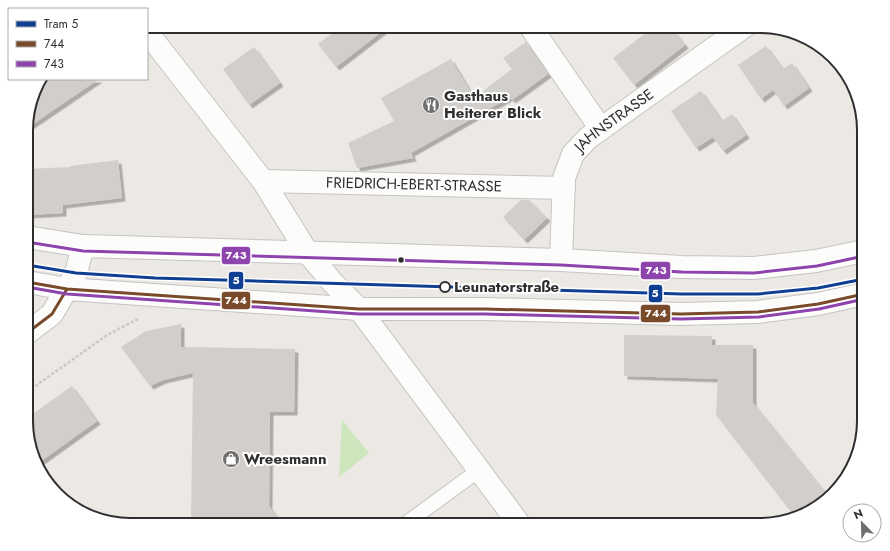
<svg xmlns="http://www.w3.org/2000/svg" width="890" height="551" font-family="Jost,sans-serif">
<defs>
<filter id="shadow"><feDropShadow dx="3.5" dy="3.5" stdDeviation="0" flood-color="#0004"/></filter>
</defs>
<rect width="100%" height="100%" fill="#ece8e4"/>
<path fill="#cee6be" d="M 342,420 L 369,453 L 339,477 Z"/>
<path fill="#d1cecb" filter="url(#shadow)" d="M 342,26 L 389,26 L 336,67 L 318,44 Z
M 655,26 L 670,26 L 685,45 L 634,85 L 613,58 Z
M 526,42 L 548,74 L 512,100 L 510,97 L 411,153 L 413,158 L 357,168 L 348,143 L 394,121 L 381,98 L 451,59 L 474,98 L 512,69 L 503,58 Z
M 766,46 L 783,69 L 792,63 L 809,88 L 784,106 L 773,90 L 761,99 L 738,65 Z
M 254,47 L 280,83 L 249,105 L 223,69 Z
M 41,79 L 99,79 L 27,128 L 27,117 L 37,84 Z
M 701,91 L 722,121 L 732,114 L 746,135 L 723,151 L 713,137 L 696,148 L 671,111 Z
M 118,160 L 122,198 L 63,205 L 63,213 L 28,215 L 27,169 L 70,167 L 70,166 Z
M 521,200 L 529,200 L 547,218 L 524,240 L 503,217 Z
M 181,324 L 181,347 L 295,349 L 294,412 L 270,412 L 269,506 L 283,525 L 191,525 L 193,373 L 163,380 L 150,386 L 121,347 L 146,331 Z
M 624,335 L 712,336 L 712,345 L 753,345 L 753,403 L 828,496 L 812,511 L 794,516 L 716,415 L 718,379 L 624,376 Z
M 72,386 L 97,421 L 37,464 L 27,434 L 27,418 Z"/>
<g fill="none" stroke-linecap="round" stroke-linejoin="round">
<g stroke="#c5c4c5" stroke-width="16">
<path id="lane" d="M 404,525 L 479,470"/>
</g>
<g stroke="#c5c4c5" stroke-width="24">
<g id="street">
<path d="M 530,26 L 601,129"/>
<path d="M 147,32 L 263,181 L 307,252 L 333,283 L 359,309 L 520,525"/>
<path id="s1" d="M 263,181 L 564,188"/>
<path id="s2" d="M 561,260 L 564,178 L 573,154 L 588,138 L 745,26"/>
</g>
</g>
<g stroke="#c5c4c5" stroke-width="24">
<path id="secondary" d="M 27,237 L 83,246 L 561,260 L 682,267 L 754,268 L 816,261 L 864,251
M 27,282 L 67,289 L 359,309 L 485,309 L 681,314 L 758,312 L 818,304 L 864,294
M 27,333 L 52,314 L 76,273 L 83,246"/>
</g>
<path stroke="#c9c9c8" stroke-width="2.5" stroke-dasharray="3 2" stroke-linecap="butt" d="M 27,392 L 107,335 L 138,319"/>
<use href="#lane" stroke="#fcfcfb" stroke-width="14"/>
<use href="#street" stroke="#fcfcfb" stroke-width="22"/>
<use href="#secondary" stroke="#fcfcfb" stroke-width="22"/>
<g stroke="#fff" stroke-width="6">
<path id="bus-1" d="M 27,282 L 67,289 L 359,309 L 485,309 L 681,314 L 758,312 L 818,304 L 864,294
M 27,333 L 52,314 L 67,289"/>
</g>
<g stroke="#fff" stroke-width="6">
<path id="bus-2" d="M 27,242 L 83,251 L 561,265 L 682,272 L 754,273 L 817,266 L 864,256
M 27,287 L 67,294 L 359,314 L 485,314 L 681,319 L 759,317 L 819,309 L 864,299"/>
</g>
<use href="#bus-1" stroke="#7a4b2a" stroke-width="3"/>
<use href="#bus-2" stroke="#8e44ad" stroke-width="3"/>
<g stroke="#fff" stroke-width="6">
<path id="tram-1" d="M 27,265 L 76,273 L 155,278 L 682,294 L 758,294 L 818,288 L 864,279"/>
</g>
<use href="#tram-1" stroke="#0f3f93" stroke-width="3"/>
</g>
<defs>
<g id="restaurant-disc" transform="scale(0.9)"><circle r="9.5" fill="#706f6e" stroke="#fff"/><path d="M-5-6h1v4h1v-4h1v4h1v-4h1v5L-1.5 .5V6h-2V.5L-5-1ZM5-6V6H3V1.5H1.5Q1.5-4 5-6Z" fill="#fff"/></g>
<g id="shop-disc" transform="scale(0.9)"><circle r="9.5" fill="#706f6e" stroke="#fff"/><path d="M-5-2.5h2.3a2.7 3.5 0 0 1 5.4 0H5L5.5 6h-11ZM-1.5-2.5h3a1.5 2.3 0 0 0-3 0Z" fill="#fff"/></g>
</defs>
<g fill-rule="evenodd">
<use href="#restaurant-disc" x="431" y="105"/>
<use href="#shop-disc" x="231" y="459"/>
</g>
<circle fill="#2e2e2e" stroke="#fff" stroke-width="1.5" cx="401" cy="260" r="3.5"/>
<circle fill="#fff" stroke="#2e2e2e" stroke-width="2" cx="445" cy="287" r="5"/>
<g text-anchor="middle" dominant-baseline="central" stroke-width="4" stroke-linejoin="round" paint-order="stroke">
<g font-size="15" font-weight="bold" fill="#2e2e2e" stroke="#fff" text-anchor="start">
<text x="444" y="96">Gasthaus<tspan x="444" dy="17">Heiterer Blick</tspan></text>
<text x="244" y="459">Wreesmann</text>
</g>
<g font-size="15" fill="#2e2e2e" stroke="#fff">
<text stroke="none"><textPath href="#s2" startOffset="161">JAHNSTRASSE</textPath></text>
<text stroke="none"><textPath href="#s1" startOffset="151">FRIEDRICH-EBERT-STRASSE</textPath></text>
</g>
<g font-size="15" font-weight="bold" fill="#2e2e2e" stroke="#fff" text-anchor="start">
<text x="454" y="287">Leunatorstraße</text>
</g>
</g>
<path d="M0 0H890V551H0ZM130 33H760A97 97 0 0 1 857 130V421A97 97 0 0 1 760 518H130A97 97 0 0 1 33 421V130A97 97 0 0 1 130 33Z" fill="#fff" fill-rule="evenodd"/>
<path fill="none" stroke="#2e2e2e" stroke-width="2" d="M130 33H760A97 97 0 0 1 857 130V421A97 97 0 0 1 760 518H130A97 97 0 0 1 33 421V130A97 97 0 0 1 130 33Z"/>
<g stroke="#fff" stroke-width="1.5">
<rect x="221" y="246" width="30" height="19" rx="4" fill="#8e44ad"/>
<rect x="640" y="261" width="31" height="19" rx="4" fill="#8e44ad"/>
<rect x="228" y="271" width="16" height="19" rx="4" fill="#0f3f93"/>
<rect x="648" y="284" width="15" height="19" rx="4" fill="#0f3f93"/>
<rect x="221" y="291" width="30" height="19" rx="4" fill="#7a4b2a"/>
<rect x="640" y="304" width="31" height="19" rx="4" fill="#7a4b2a"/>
</g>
<g font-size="11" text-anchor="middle" font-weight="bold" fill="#fff">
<text x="236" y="259">743</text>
<text x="656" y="274">743</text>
<text x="236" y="284">5</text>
<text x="655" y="297">5</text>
<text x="236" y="304">744</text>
<text x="656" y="317">744</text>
</g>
<rect x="8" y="8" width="140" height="72" fill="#ffffff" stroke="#ababab"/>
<rect x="16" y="21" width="20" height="6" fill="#0f3f93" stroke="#ababab"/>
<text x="44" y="28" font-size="12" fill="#2e2e2e">Tram 5</text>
<rect x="16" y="41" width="20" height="6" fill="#7a4b2a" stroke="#ababab"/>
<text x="44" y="48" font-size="12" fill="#2e2e2e">744</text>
<rect x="16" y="61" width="20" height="6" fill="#8e44ad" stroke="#ababab"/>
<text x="44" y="68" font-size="12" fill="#2e2e2e">743</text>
<g transform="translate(862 523) rotate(337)"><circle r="19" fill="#ffffff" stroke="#ababab"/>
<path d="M0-3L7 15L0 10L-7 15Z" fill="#706f6e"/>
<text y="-6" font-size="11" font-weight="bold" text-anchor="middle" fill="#2e2e2e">N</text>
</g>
</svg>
